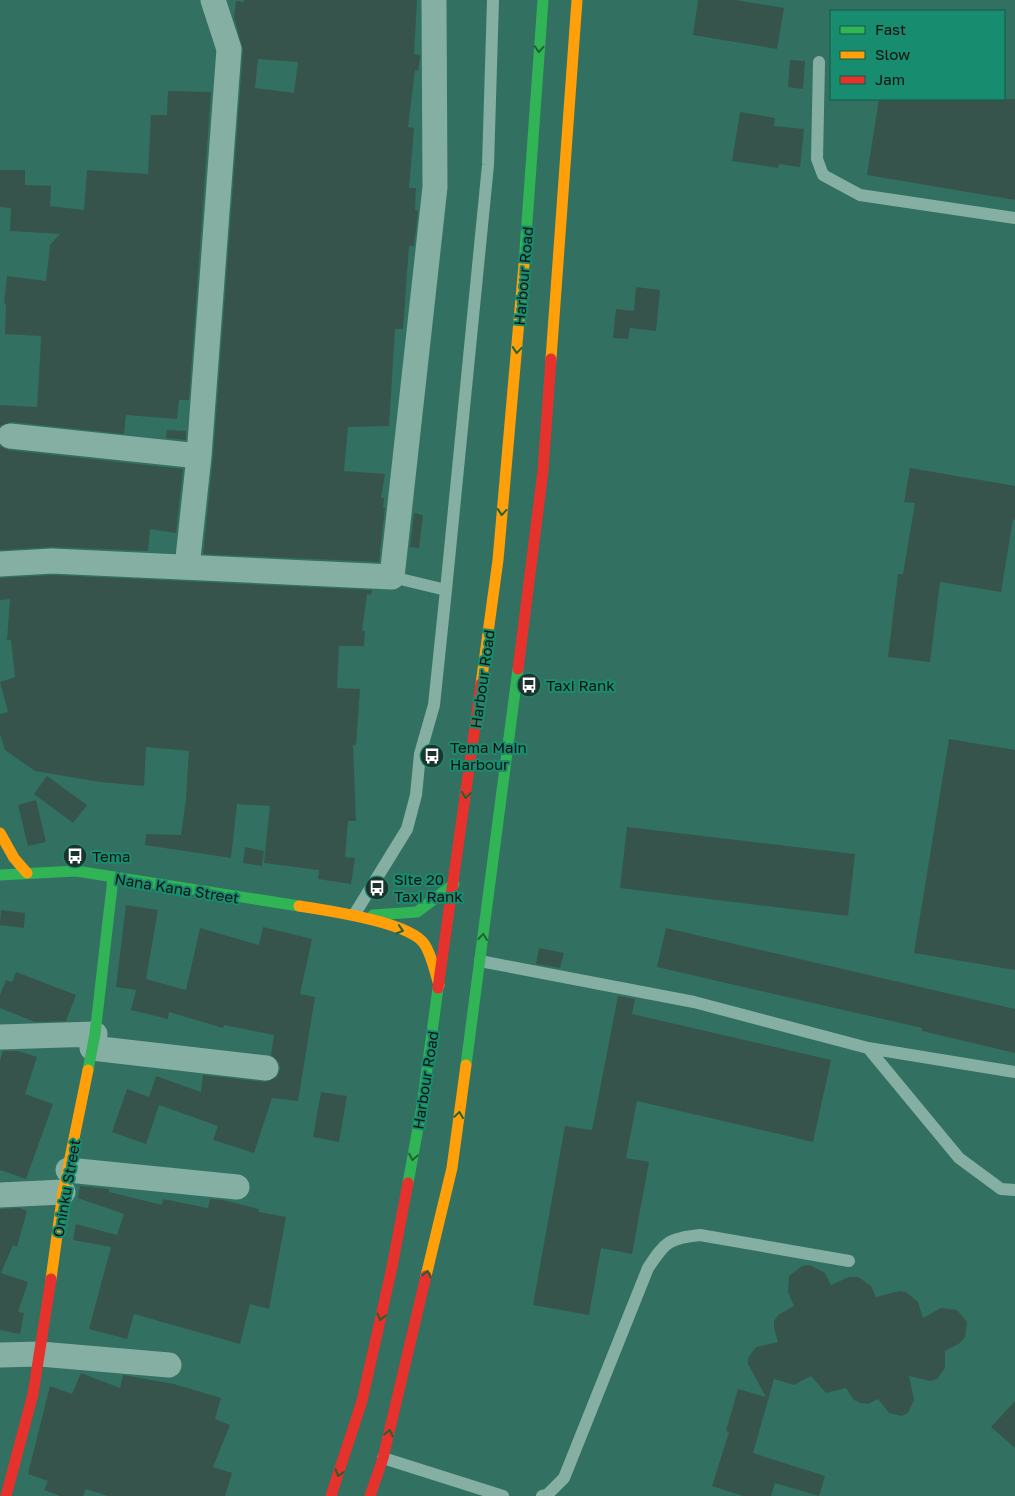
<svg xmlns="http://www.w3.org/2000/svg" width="1015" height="1496" font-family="'Golos Text',sans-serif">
<rect width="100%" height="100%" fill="#327161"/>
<path fill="#36544c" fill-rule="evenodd" d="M 244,0 L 417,0 L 414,54 L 420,55 L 420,58 L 418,71 L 415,70 L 408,127 L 414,128 L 409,188 L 416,188 L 415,210 L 418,211 L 414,246 L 409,246 L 403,329 L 395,329 L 389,426 L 348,427 L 344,471 L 385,474 L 381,498 L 384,498 L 383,508 L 385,508 L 379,562 L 203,554 L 213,457 L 243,50 L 234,17 L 236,1 L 244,2 ZM 258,59 L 298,62 L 294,93 L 255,88 Z
M 698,0 L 736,0 L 784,8 L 777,49 L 693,35 Z
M 790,60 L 805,61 L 803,89 L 788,87 Z
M 168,91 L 211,92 L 189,400 L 179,400 L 177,419 L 126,415 L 124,434 L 12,422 L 0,426 L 0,405 L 37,407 L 40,359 L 41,336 L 5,334 L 6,304 L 4,303 L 7,276 L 46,281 L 50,245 L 60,234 L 10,231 L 11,208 L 0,207 L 0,170 L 25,170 L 25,185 L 51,186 L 50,206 L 84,210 L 87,170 L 148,174 L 151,115 L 167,115 Z
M 879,99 L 1015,99 L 1015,200 L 867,175 Z
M 740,112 L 775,118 L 774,126 L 804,129 L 800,167 L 779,164 L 778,168 L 732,161 Z
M 636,287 L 660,290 L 656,331 L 630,328 L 628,339 L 613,338 L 616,309 L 634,311 Z
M 167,430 L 186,431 L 186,440 L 166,438 Z
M 0,446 L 8,450 L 183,469 L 176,533 L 150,529 L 148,551 L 53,547 L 0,550 Z
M 910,468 L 1015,486 L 1015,520 L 1013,519 L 1001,592 L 940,582 L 930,662 L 888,657 L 898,574 L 903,574 L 915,503 L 904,502 Z
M 414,513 L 423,515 L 419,548 L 410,547 Z
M 52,575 L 372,590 L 371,595 L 367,594 L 362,631 L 365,631 L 364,646 L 339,646 L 337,688 L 360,689 L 356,745 L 353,745 L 356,821 L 348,821 L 345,857 L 355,858 L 351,884 L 318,879 L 319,870 L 264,863 L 270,806 L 237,804 L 231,858 L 145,845 L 146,834 L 181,835 L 186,799 L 189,751 L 146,747 L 144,786 L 100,782 L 35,771 L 5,750 L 0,734 L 0,714 L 8,712 L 0,682 L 15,677 L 11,640 L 7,640 L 10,599 L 0,600 L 0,578 Z
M 949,739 L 1015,750 L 1015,970 L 914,953 Z
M 47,776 L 87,805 L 73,823 L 34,794 Z
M 36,800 L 46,842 L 28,846 L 18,805 Z
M 627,827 L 855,854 L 848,916 L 620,888 Z
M 245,847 L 264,851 L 262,866 L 243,863 Z
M 126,905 L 158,910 L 146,979 L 186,990 L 200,928 L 259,945 L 263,927 L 312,939 L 300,994 L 315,997 L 298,1101 L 272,1098 L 254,1153 L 213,1140 L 218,1126 L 159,1105 L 146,1144 L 112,1132 L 127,1089 L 149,1097 L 156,1076 L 201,1092 L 203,1075 L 265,1082 L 277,1077 L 280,1069 L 279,1062 L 271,1055 L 274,1035 L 224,1025 L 223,1028 L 169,1012 L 168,1019 L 131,1010 L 136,990 L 116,987 Z
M 1,910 L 25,913 L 24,928 L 0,925 Z
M 666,928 L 1015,1009 L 1015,1053 L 922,1031 L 922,1028 L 657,967 Z
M 539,948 L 564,953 L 560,968 L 536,964 Z
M 16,972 L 76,995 L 66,1021 L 35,1022 L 0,1008 L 0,995 L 6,980 L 12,982 Z
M 618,996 L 635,999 L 632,1014 L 831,1060 L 813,1142 L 637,1101 L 626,1158 L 649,1162 L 632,1254 L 601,1248 L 589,1315 L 533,1305 L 565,1126 L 592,1130 Z
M 3,1051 L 18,1051 L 37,1057 L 25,1094 L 53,1104 L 26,1179 L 0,1170 L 0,1061 Z
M 321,1092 L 347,1096 L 339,1142 L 313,1137 Z
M 80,1186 L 109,1189 L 109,1192 L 162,1205 L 163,1199 L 208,1208 L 210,1199 L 223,1200 L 259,1209 L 259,1212 L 286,1217 L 269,1309 L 250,1304 L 240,1344 L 134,1314 L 127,1339 L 89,1329 L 111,1247 L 73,1240 L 76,1224 L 117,1235 L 124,1214 L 78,1198 Z
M 20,1208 L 27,1211 L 17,1247 L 13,1245 L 1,1273 L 28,1282 L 18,1312 L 24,1313 L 20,1334 L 0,1330 L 0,1209 Z
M 810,1265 L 825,1273 L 831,1285 L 849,1277 L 858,1277 L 871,1286 L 876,1297 L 899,1291 L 906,1292 L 918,1302 L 923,1318 L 941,1308 L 957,1310 L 967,1322 L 965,1337 L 960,1343 L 945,1351 L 945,1368 L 937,1379 L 930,1381 L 909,1376 L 914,1400 L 908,1413 L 902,1416 L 889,1413 L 878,1399 L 868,1404 L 861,1403 L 854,1400 L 846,1388 L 826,1393 L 811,1376 L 794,1385 L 774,1379 L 753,1453 L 825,1476 L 819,1496 L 775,1483 L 771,1496 L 743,1496 L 712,1486 L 729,1432 L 726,1431 L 738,1389 L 766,1397 L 748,1364 L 748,1358 L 756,1347 L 778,1342 L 774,1328 L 774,1321 L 778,1315 L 794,1306 L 788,1292 L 789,1276 L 802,1266 Z
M 81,1373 L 120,1388 L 123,1375 L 174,1384 L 221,1398 L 215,1419 L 230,1425 L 213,1467 L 232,1473 L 225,1496 L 108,1496 L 86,1489 L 83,1496 L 60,1496 L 44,1490 L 48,1481 L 28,1474 L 50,1386 L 72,1394 Z
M 1015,1401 L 1015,1448 L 991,1427 Z"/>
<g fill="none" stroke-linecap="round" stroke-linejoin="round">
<path stroke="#86afa4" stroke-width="12" d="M 819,62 L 817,159 L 823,175 L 860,195 L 1015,218
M 446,590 L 488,165 L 493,0
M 354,915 L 407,829 L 416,795 L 420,754 L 434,705 L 446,590 L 392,577
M 480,961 L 694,1002 L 868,1048 L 1015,1072
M 868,1048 L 959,1158 L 1001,1189 L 1015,1190
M 383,1458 L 503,1496
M 542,1496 L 547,1495 L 564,1478 L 648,1268 C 665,1242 669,1238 700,1235 L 849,1261"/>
<path stroke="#86afa4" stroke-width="25" d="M 10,436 L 199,456 L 229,49 L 213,0
M 0,564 L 52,561 L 392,577 L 435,187 L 434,0
M 187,567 L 199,456
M 0,1037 L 95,1034
M 92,1048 L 266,1068
M 68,1170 L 237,1187
M 0,1195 L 63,1192
M 0,1355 L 40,1354 L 169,1365"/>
<path stroke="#30b455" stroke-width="11" d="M 524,264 L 543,0
M 0,875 L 76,871 L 299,906
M 373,915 L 417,912 L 454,884
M 466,1065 L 518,669
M 88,1070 L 95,1034 L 113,878
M 408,1183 L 422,1106 L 438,988"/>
<path stroke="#ff9f0a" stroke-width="11" d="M 551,359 L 577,0
M 481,684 L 498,560 L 524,264
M 0,833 L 14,858 L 27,873
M 299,906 C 325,910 412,922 425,945 C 432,956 435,973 439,985
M 426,1276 L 452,1168 L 466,1065
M 51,1279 L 63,1192 L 88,1070"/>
<path stroke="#e5322d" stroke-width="11" d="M 518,669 L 543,471 L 551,359
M 438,988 L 481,684
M 6,1496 L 33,1394 L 51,1279
M 331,1496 L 362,1401 L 392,1267 L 408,1183
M 370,1496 L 383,1458 L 426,1276"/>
</g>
<defs><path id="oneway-chevron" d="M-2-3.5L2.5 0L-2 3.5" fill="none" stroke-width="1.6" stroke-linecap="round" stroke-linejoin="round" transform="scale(1.25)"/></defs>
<g stroke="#206233">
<use href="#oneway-chevron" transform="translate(539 49) rotate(94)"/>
<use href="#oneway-chevron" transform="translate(517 350) rotate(95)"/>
<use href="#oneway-chevron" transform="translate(502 512) rotate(95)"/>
<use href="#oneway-chevron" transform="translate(466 795) rotate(98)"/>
<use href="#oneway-chevron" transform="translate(400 930) rotate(17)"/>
<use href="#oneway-chevron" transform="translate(483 937) rotate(-83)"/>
<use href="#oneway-chevron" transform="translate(459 1115) rotate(-82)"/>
<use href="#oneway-chevron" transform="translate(413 1157) rotate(101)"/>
<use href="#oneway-chevron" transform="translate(427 1274) rotate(-77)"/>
<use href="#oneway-chevron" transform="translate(381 1317) rotate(103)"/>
<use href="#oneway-chevron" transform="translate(389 1433) rotate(-77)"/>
<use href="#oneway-chevron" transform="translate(339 1473) rotate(108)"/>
</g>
<defs>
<g id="bus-disc" transform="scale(1.25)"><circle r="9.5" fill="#1d332d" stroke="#178c6e"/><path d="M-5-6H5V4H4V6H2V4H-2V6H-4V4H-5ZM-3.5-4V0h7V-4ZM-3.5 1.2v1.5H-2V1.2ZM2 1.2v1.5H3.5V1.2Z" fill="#fff"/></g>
</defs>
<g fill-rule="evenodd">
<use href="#bus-disc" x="529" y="685"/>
<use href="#bus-disc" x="432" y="756"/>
<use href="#bus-disc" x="75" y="856"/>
<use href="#bus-disc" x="377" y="888"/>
</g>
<g text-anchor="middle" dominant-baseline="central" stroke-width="4" stroke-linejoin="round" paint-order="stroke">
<g font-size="15" fill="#111" stroke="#178c6e">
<text transform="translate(523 276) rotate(-85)">Harbour Road</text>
<text transform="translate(482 679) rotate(-82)">Harbour Road</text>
<text transform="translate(177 888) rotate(9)">Nana Kana Street</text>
<text transform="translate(425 1080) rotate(-81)">Harbour Road</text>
<text transform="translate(66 1188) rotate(-80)">Oninku Street</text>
</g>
<g font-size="15" fill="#111" stroke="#178c6e" text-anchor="start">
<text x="546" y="685">Taxi Rank</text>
<text x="450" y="747">Tema Main<tspan x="450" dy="17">Harbour</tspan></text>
<text x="92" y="856">Tema</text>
<text x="394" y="879">Site 20<tspan x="394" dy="17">Taxi Rank</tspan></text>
</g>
</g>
<rect x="830" y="10" width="175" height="90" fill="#178c6e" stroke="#155b49"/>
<rect x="840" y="26" width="25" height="8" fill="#30b455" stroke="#155b49"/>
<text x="875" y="35" font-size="15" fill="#111111">Fast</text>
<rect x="840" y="51" width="25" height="8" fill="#ff9f0a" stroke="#155b49"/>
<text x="875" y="60" font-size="15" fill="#111111">Slow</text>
<rect x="840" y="76" width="25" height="8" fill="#e5322d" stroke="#155b49"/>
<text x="875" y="85" font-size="15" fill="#111111">Jam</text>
</svg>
